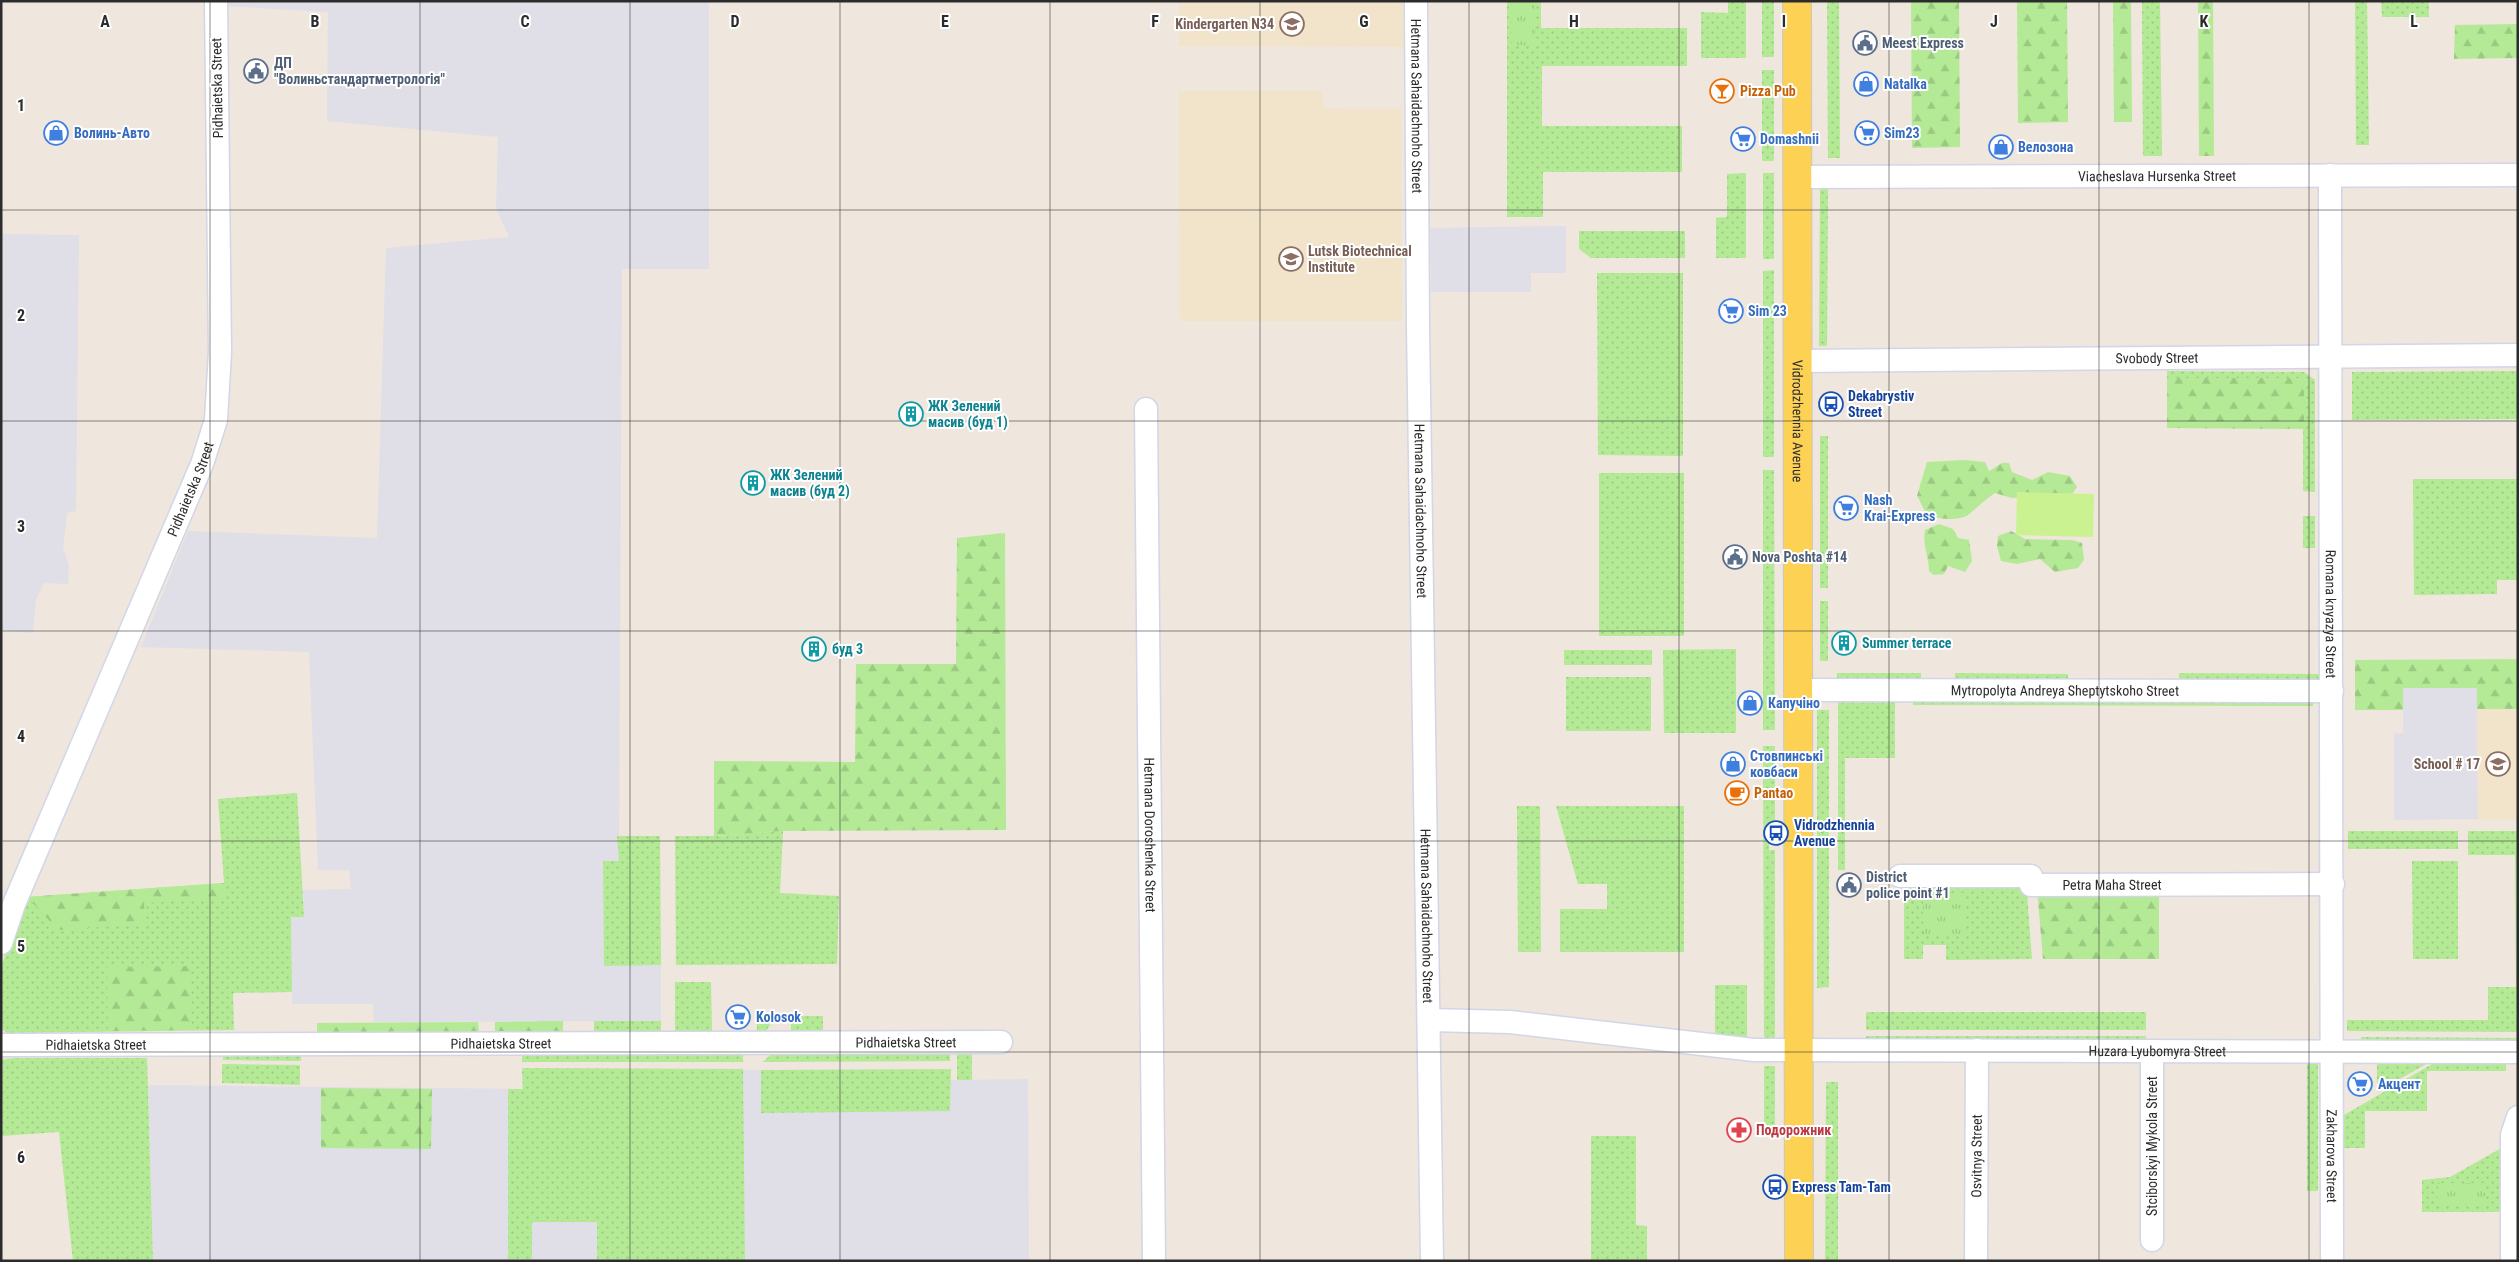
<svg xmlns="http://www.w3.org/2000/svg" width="2519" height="1262" font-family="'Roboto Condensed',sans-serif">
<defs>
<pattern id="grass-dots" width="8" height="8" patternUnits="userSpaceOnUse" patternTransform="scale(1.25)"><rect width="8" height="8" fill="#b4ea95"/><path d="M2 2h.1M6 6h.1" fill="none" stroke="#9bc981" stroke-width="1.8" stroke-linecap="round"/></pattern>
<pattern id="forest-firs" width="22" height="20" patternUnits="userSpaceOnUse" patternTransform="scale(1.25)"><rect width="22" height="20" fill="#b4ea95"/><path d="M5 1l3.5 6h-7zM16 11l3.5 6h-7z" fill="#9bc981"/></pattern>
<pattern id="park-tufts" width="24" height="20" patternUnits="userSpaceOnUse" patternTransform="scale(1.25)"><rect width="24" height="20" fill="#b4ea95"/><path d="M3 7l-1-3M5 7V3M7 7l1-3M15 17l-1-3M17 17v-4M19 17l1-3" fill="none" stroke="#9bc981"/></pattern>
</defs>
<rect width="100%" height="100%" fill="#efe6dd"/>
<path fill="#e0dee7" d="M 226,1 L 709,1 L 709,269 L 622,269 L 619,861 L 603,861 L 604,965 L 661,965 L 661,1021 L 374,1022 L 373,1004 L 292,1004 L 291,917 L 304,917 L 303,890 L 351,889 L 349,870 L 318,870 L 309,652 L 141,647 L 188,531 L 377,538 L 386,248 L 509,237 L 496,208 L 498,137 L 327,121 L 328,12 L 226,6 Z
M 1566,226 L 1566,273 L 1531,273 L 1531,292 L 1431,292 L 1430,228 Z
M 1,234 L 79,235 L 76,511 L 67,513 L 63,548 L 69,565 L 68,584 L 44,583 L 36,600 L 33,633 L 1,630 Z
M 2403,688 L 2477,688 L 2478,819 L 2394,820 L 2394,734 L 2403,733 Z
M 522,1068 L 761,1070 L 951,1069 L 951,1080 L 1028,1079 L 1029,1261 L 153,1261 L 148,1085 L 522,1089 Z"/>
<path fill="#f1e4cb" d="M 1179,1 L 1405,1 L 1405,47 L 1179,46 Z
M 1179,91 L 1322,91 L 1323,108 L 1401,109 L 1402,321 L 1180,321 Z
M 2477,709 L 2518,709 L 2518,820 L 2478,819 Z"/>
<path fill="url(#grass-dots)" d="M 1507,1 L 1541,1 L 1541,28 L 1687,28 L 1687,66 L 1542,66 L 1542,126 L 1682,126 L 1682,172 L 1543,172 L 1543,217 L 1507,217 Z
M 1728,1 L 1746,1 L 1746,58 L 1701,58 L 1701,12 L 1728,13 Z
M 1762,1 L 1774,1 L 1774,57 L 1762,57 Z
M 1827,1 L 1839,1 L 1840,158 L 1828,158 Z
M 2142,1 L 2160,1 L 2162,156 L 2143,156 Z
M 2355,1 L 2367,1 L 2369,145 L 2356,145 Z
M 2381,1 L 2429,1 L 2429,17 L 2382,17 Z
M 1762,70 L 1774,70 L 1774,161 L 1762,161 Z
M 1746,173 L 1746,258 L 1716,258 L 1716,218 L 1727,217 L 1727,174 Z
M 1763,173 L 1774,173 L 1774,259 L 1763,259 Z
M 1820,189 L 1828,189 L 1827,346 L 1819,346 Z
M 1579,231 L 1685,231 L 1685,258 L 1591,258 L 1579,249 Z
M 1774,270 L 1774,457 L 1763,457 L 1763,271 Z
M 1597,273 L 1683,273 L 1683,456 L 1598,455 Z
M 2167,371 L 2304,372 L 2315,380 L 2315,492 L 2303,491 L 2303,379 L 2167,378 Z
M 2518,371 L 2518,419 L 2352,420 L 2352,372 Z
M 1820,436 L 1828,436 L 1828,588 L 1820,588 Z
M 1763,470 L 1774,470 L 1775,730 L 1763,730 Z
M 1599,473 L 1684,473 L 1684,636 L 1599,636 Z
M 2413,479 L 2518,479 L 2518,580 L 2497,580 L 2497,594 L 2414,595 Z
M 2303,516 L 2315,516 L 2315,548 L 2303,548 Z
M 1820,601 L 1828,601 L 1828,661 L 1820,661 Z
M 1736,649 L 1736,733 L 1664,733 L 1663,650 Z
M 1564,650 L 1652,650 L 1652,665 L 1564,665 Z
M 1837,673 L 1921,673 L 1921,684 L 1837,683 Z
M 1955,673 L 2068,674 L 2068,684 L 1955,684 Z
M 2179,673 L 2321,674 L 2321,683 L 2179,682 Z
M 1566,677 L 1651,677 L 1651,731 L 1566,731 Z
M 1838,698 L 1895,698 L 1895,758 L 1845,758 L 1845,870 L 1838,870 Z
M 1913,698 L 2313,699 L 2313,706 L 1913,705 Z
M 1817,710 L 1829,710 L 1829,987 L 1817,988 Z
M 1763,746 L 1775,746 L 1775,823 L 1769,823 L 1769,850 L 1775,850 L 1775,1041 L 1764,1041 Z
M 297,793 L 304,917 L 291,917 L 292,992 L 233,993 L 234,1030 L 7,1033 L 1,1028 L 1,967 L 27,897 L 224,883 L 218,799 Z
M 1517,806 L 1540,806 L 1541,952 L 1518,952 Z
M 1556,806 L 1684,806 L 1684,952 L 1560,952 L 1560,909 L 1607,909 L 1607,884 L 1578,884 Z
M 783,831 L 780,893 L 839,896 L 837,964 L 676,965 L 675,836 L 714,836 Z
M 2348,831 L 2458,831 L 2458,849 L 2348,849 Z
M 2468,831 L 2518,831 L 2518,1032 L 2347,1031 L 2347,1020 L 2488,1020 L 2488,987 L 2516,987 L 2515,855 L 2468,855 Z
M 617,836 L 660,836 L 661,965 L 604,966 L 603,861 L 619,861 Z
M 2412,861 L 2458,861 L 2458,959 L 2413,959 Z
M 1904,881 L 2026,881 L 2032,959 L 1946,960 L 1946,945 L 1923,945 L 1923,959 L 1904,959 Z
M 675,982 L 711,982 L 712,1033 L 675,1033 Z
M 1715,985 L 1747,985 L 1747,1041 L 1715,1037 Z
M 1866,1012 L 2146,1012 L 2146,1030 L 1866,1030 Z
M 757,1015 L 770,1017 L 771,1023 L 764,1035 L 757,1035 Z
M 791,1016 L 823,1016 L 823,1034 L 791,1035 Z
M 594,1021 L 661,1021 L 661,1033 L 594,1033 Z
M 1866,1036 L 2146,1036 L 2146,1043 L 1866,1043 Z
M 2361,1037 L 2518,1038 L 2518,1044 L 2361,1044 Z
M 743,1051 L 743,1062 L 522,1062 L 522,1052 Z
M 950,1051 L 950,1061 L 763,1062 L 773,1052 Z
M 957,1051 L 972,1051 L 972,1080 L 957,1080 Z
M 223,1052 L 301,1053 L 301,1061 L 223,1060 Z
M 13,1058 L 147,1058 L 153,1261 L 73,1261 L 59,1132 L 1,1136 L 1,1060 Z
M 2307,1063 L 2318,1063 L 2318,1191 L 2307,1191 Z
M 2377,1063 L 2428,1063 L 2377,1092 Z
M 2434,1063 L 2506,1063 L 2506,1071 L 2427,1071 L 2427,1111 L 2365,1111 L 2365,1148 L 2344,1148 L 2344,1115 Z
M 222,1064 L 300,1065 L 300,1085 L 222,1083 Z
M 1764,1066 L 1775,1066 L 1775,1126 L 1764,1125 Z
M 522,1068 L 743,1069 L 745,1261 L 597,1259 L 597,1222 L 532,1222 L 532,1259 L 508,1259 L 508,1089 L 523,1089 Z
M 951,1069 L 950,1111 L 761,1113 L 761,1070 Z
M 1826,1082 L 1838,1082 L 1838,1261 L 1825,1261 Z
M 1591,1136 L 1636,1136 L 1636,1225 L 1647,1226 L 1647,1261 L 1591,1261 Z
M 2505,1146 L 2505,1212 L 2422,1212 L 2422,1180 L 2450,1177 Z"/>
<path fill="url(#forest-firs)" d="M 1911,1 L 1959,1 L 1960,147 L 1912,148 Z
M 2017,1 L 2067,1 L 2068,122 L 2018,123 Z
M 2113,1 L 2131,1 L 2132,122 L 2114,122 Z
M 2198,1 L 2213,1 L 2214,156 L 2199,156 Z
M 2518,24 L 2518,58 L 2454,59 L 2455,25 Z
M 2167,378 L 2304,378 L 2304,429 L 2167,428 Z
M 1965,460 L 1985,462 L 1989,471 L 2002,463 L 2009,463 L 2012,472 L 2032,480 L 2048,472 L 2070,476 L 2077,487 L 2072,494 L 2012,498 L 1995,493 C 1984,500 1977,508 1968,515 C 1958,521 1935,520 1926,513 C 1923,509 1920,500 1917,496 L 1927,462 Z
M 1939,524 L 1953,529 L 1958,538 L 1969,540 L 1972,561 L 1965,572 L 1948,566 L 1944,574 L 1934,575 L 1929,571 C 1929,556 1922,545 1925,530 Z
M 2011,531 L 2025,539 L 2072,540 L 2082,543 L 2084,560 L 2078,568 L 2055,572 L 2040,559 L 2017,564 L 2001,561 L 1997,546 L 1998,536 Z
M 1005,533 L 1006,830 L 783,831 L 714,836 L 714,761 L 855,762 L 856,664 L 956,664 L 957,538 Z
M 2518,659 L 2518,709 L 2477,709 L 2477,688 L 2403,688 L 2403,710 L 2355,710 L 2355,660 Z
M 224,883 L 225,898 L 144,903 L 145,924 L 58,930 L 27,897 Z
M 2037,889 L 2159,889 L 2159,959 L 2043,959 Z
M 191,966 L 192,1030 L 108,1031 L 107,967 Z
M 563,1021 L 563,1034 L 495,1034 L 495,1022 Z
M 478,1022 L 479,1034 L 317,1035 L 317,1023 Z
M 321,1088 L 432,1089 L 431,1149 L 321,1148 Z"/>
<path fill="url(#park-tufts)" d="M 1511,1 L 1535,1 L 1536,45 L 1512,45 Z
M 1923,893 L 1965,893 L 1965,936 L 1923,935 Z
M 2438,1183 L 2485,1183 L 2485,1204 L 2437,1204 Z"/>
<path fill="#cbf290" d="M 2017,492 L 2094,494 L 2093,537 L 2016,535 Z"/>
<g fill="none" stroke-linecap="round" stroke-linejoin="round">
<g stroke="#d2d6e6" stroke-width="25">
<g id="minor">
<path id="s1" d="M 1416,1 L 1418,327 L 1432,1261"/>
<path id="s2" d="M 2330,175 L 2332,1261"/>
<path id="s3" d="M 1797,177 L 2518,175"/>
<path id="s4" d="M 1797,361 L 2518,355"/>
<path id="s5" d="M 1146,409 L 1154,1261"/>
<path id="s6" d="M 1797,690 L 2332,691"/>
<path id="s7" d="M 1900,876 L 2031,876 L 2031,885 L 2333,884"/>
<path id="s8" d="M 1,943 L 14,904 L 202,464 L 216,420 L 220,352 L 216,1"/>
<path id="s9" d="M 1429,1020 L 1510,1022 L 1754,1050 L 2518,1052"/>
<path id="s10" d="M 1,1045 L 1001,1042"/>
<path d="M 2152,1240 L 2152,1051"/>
<path id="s11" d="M 1976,1261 L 1977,1050"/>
<path d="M 2512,1261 L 2512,1135 L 2518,1117"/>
</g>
</g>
<g stroke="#c8c8c8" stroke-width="30">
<g id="major">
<path id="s12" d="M 1797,1 L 1799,1261"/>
</g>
</g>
<use href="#minor" stroke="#fff" stroke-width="22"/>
<use href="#major" stroke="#fdd154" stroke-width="28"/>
</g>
<path fill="none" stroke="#2c2c2c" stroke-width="1" stroke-opacity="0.55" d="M 210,1 L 210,1261M 420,1 L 420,1261M 630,1 L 630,1261M 840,1 L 840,1261M 1050,1 L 1050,1261M 1260,1 L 1260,1261M 1469,1 L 1469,1261M 1679,1 L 1679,1261M 1889,1 L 1889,1261M 2099,1 L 2099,1261M 2309,1 L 2309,1261M 1,210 L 2518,210M 1,421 L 2518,421M 1,631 L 2518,631M 1,841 L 2518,841M 1,1052 L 2518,1052"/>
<defs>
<g id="school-ring" transform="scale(1.25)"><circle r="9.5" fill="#fff" stroke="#8d6e63" stroke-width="1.5"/><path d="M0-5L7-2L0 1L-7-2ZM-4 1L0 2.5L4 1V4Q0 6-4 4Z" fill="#8d6e63"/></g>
<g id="civic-ring" transform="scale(1.25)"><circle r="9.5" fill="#fff" stroke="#5c6f8a" stroke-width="1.5"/><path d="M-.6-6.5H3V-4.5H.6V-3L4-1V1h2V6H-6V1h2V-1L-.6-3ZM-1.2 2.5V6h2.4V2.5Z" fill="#5c6f8a"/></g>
<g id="shop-ring" transform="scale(1.25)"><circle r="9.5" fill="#fff" stroke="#3f7fe0" stroke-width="1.5"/><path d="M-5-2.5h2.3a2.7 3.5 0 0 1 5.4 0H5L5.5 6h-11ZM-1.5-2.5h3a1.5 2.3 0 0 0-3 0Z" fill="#3f7fe0"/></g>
<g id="bar-ring" transform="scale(1.25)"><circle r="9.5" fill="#fff" stroke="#e8710a" stroke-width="1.5"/><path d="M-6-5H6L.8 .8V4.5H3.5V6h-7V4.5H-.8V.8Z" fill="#e8710a"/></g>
<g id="supermarket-ring" transform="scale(1.25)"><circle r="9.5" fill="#fff" stroke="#3f7fe0" stroke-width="1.5"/><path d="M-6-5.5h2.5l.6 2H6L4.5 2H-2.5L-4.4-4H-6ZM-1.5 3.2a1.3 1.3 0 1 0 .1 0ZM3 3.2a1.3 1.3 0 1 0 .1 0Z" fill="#3f7fe0"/></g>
<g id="university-ring" transform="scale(1.25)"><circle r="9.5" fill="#fff" stroke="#8d6e63" stroke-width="1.5"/><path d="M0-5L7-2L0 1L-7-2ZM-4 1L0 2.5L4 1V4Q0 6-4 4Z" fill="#8d6e63"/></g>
<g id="bus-ring" transform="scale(1.25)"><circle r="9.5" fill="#fff" stroke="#1a4fb4" stroke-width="1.5"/><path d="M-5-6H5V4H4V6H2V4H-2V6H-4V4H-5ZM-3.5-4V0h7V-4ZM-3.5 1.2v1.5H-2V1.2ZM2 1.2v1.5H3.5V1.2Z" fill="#1a4fb4"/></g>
<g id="building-ring" transform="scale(1.25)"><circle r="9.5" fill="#fff" stroke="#0f9aa8" stroke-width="1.5"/><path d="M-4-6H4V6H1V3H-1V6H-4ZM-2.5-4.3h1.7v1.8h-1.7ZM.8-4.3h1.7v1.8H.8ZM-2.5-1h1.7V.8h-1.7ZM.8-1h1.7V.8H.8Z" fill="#0f9aa8"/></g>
<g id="cafe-ring" transform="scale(1.25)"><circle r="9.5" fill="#fff" stroke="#e8710a" stroke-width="1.5"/><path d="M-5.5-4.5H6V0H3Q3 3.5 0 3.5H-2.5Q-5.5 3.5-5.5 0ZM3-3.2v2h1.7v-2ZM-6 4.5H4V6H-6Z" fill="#e8710a"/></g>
<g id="pharmacy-ring" transform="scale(1.25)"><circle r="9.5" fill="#fff" stroke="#e0444e" stroke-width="1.5"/><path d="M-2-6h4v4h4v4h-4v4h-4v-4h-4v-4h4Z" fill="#e0444e"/></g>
</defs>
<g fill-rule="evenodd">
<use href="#school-ring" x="1292" y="24"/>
<use href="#civic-ring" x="1865" y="43"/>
<use href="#civic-ring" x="256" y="71"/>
<use href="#shop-ring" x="1866" y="84"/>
<use href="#bar-ring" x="1722" y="91"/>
<use href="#shop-ring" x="56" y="133"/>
<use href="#supermarket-ring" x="1867" y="133"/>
<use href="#supermarket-ring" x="1743" y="139"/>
<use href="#shop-ring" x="2001" y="147"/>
<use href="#university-ring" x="1291" y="259"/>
<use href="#supermarket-ring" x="1731" y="311"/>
<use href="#bus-ring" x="1831" y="404"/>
<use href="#building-ring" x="911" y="414"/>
<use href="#building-ring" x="753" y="483"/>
<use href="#supermarket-ring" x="1846" y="508"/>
<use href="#civic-ring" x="1735" y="557"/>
<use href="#building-ring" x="1844" y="643"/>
<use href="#building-ring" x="814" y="649"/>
<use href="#shop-ring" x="1750" y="703"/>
<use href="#shop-ring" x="1733" y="764"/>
<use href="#school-ring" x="2498" y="764"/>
<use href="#cafe-ring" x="1737" y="793"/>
<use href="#bus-ring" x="1776" y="833"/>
<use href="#civic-ring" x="1849" y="885"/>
<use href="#supermarket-ring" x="738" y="1017"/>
<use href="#supermarket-ring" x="2360" y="1084"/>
<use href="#pharmacy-ring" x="1739" y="1130"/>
<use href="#bus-ring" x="1775" y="1187"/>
</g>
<g text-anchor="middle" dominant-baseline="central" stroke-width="4" stroke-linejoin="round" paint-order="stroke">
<g font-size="14" font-weight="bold" fill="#785e54" stroke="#fff" text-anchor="end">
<text x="1274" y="24">Kindergarten N34</text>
<text x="1308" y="251" text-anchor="start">Lutsk Biotechnical<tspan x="1308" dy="16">Institute</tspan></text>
<text x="2480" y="764">School # 17</text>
</g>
<g font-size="14" font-weight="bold" fill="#4e5e75" stroke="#fff" text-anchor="start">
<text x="1882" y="43">Meest Express</text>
<text x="274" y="63">ДП<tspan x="274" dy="16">"Волиньстандартметрологія"</tspan></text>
<text x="1752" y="557">Nova Poshta #14</text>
<text x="1866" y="877">District<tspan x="1866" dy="16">police point #1</tspan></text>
</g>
<g font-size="14" font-weight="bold" fill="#366cbe" stroke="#fff" text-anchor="start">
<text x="1884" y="84">Natalka</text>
<text x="74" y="133">Волинь-Авто</text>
<text x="1884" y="133">Sim23</text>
<text x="1760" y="139">Domashnii</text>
<text x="2018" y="147">Велозона</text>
<text x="1748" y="311">Sim 23</text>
<text x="1864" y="500">Nash<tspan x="1864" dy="16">Krai-Express</tspan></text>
<text x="1768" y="703">Капучіно</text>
<text x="1750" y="756">Стовпинські<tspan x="1750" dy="16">ковбаси</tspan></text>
<text x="756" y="1017">Kolosok</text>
<text x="2378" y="1084">Акцент</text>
</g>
<g font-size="14" fill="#2c2c2c" stroke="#fff">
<text transform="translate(217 88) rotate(-91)">Pidhaietska Street</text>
<text stroke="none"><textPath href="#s1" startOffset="105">Hetmana Sahaidachnoho Street</textPath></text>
<text stroke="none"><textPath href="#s3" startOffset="360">Viacheslava Hursenka Street</textPath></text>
<text stroke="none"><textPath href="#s4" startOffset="360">Svobody Street</textPath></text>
<text stroke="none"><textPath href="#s12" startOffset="420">Vidrodzhennia Avenue</textPath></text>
<text stroke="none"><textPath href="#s8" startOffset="492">Pidhaietska Street</textPath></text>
<text stroke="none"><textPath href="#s1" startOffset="510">Hetmana Sahaidachnoho Street</textPath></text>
<text stroke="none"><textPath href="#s2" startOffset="439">Romana knyazya Street</textPath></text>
<text stroke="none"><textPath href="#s6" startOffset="268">Mytropolyta Andreya Sheptytskoho Street</textPath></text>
<text stroke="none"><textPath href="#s5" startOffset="426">Hetmana Doroshenka Street</textPath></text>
<text stroke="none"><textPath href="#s7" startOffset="221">Petra Maha Street</textPath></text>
<text stroke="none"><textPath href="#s1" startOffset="915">Hetmana Sahaidachnoho Street</textPath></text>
<text stroke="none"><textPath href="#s10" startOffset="905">Pidhaietska Street</textPath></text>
<text stroke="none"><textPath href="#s10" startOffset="500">Pidhaietska Street</textPath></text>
<text stroke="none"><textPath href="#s10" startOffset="95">Pidhaietska Street</textPath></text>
<text stroke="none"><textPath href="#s9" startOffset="730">Huzara Lyubomyra Street</textPath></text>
<text transform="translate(2152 1146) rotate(-90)">Stciborskyi Mykola Street</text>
<text stroke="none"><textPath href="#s11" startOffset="105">Osvitnya Street</textPath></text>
<text stroke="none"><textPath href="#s2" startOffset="981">Zakharova Street</textPath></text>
</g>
<g font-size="14" font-weight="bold" fill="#c56008" stroke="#fff" text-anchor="start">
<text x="1740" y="91">Pizza Pub</text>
<text x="1754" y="793">Pantao</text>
</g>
<g font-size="14" font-weight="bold" fill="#164399" stroke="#fff" text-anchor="start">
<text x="1848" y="396">Dekabrystiv<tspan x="1848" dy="16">Street</tspan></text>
<text x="1794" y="825">Vidrodzhennia<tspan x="1794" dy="16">Avenue</tspan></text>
<text x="1792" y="1187">Express Tam-Tam</text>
</g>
<g font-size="14" font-weight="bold" fill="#0d838f" stroke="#fff" text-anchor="start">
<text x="928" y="406">ЖК Зелений<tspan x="928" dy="16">масив (буд 1)</tspan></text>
<text x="770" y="475">ЖК Зелений<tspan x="770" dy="16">масив (буд 2)</tspan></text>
<text x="1862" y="643">Summer terrace</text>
<text x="832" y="649">буд 3</text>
</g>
<g font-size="14" font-weight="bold" fill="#be3a42" stroke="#fff" text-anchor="start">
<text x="1756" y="1130">Подорожник</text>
</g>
</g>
<g font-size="16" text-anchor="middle" font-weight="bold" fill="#2c2c2c" stroke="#fff" stroke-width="4" stroke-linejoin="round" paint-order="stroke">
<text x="105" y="27">A</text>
<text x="315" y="27">B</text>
<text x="525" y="27">C</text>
<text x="735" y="27">D</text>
<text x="945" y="27">E</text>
<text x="1155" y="27">F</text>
<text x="1364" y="27">G</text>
<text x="1574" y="27">H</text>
<text x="1784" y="27">I</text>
<text x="1994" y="27">J</text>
<text x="2204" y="27">K</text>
<text x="2414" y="27">L</text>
<text x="21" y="111">1</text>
<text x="21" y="321">2</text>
<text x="21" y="532">3</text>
<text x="21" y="742">4</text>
<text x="21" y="952">5</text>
<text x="21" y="1163">6</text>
</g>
<rect width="2519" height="1262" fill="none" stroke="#2c2c2c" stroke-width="5"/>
</svg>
